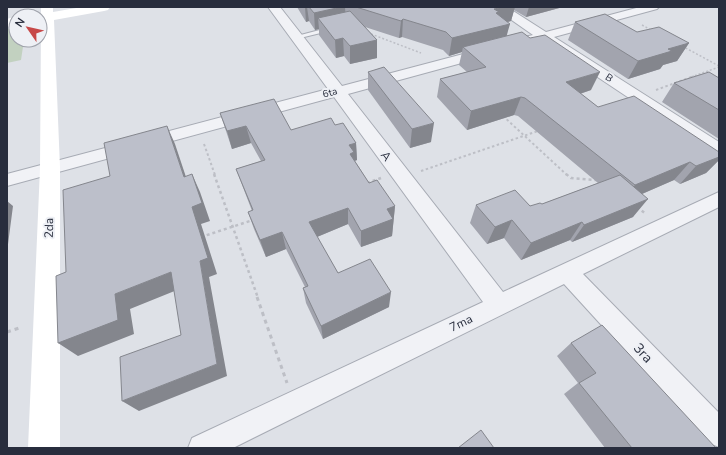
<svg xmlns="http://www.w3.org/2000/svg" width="726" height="455" font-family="'Nunito Sans',sans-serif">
<rect width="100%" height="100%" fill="#dee1e7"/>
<path fill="#c2d1c0" d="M 16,28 L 16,40 L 24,40 L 21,60 L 7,63 L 7,29 Z"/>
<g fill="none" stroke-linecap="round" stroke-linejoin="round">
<g stroke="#a7abb4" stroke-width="2">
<path id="lane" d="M 331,27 L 333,28 L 333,30 L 296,39 L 293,37 Z"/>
</g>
<g stroke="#a7abb4" stroke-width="2">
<path id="street" d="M 268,7 L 280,7 L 342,86 L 486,48 L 491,49 L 493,52 L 491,55 L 348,94 L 503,292 L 719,192 L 719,207 L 583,274 L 719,413 L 719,447 L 709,443 L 564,284 L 233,448 L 188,448 L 192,438 L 483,302 L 334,97 L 7,186 L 7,174 L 328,89 Z
M 493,7 L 507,7 L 546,32 L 640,7 L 659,7 L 657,9 L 554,37 L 719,142 L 719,156 L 713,154 L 542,40 L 521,46 L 516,45 L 515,42 L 516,39 L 533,35 Z"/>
</g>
<path stroke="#bdbfc6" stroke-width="1.5" stroke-dasharray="2 2" stroke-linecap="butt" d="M 642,25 L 651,30
M 371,34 L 421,53
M 682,46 L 719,66
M 691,77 L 719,67"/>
<path stroke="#bdbfc6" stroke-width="2" stroke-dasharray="2.5 2.5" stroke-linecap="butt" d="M 656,90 L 694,76
M 503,116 L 567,175
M 204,144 L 215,175
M 421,171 L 538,131"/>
<path stroke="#bdbfc6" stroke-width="2.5" stroke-dasharray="3 3" stroke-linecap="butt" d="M 214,174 L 258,298
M 566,174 L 571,178 L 596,180
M 367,183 L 381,178
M 637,207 L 646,214
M 201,237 L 253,220"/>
<path stroke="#bdbfc6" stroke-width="3" stroke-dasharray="4 4" stroke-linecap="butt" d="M 257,297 L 287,383
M 7,332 L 22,327"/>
<use href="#lane" fill="#f1f2f6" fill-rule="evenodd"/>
<use href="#street" fill="#f1f2f6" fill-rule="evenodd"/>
<path fill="#fff" fill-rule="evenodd" d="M 41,7 L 53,7 L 53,12 L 82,7 L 110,7 L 108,10 L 104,11 L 54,20 L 60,168 L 60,448 L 28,448 L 40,168 L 41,22 L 40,16 L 35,16 L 41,14 Z
M 16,16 L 16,24 L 7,27 L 7,19 Z"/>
</g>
<path fill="#a2a4ae" d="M 297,7 L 563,7 L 526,17 L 514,10 L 511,21 L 508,22 L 507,36 L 591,90 L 580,94 L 598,107 L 719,152 L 719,160 L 706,173 L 680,184 L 674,180 L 642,194 L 633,217 L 572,242 L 570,240 L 521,260 L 504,238 L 487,244 L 470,223 L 476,205 L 530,206 L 542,204 L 598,183 L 518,116 L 514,115 L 467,130 L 437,97 L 440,79 L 467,72 L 459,65 L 462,52 L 449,56 L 443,50 L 402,37 L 399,38 L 365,27 L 377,40 L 377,58 L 350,64 L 344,56 L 336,58 L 319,35 L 319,29 L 315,30 L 309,21 L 306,22 Z
M 575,22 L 637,32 L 689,43 L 677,61 L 663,65 L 660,69 L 628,79 L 568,40 Z
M 368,72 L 431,142 L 410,148 L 368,90 Z
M 719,78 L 719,139 L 662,102 L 674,83 Z
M 220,113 L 291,130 L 335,125 L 356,143 L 357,160 L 355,161 L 369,183 L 395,206 L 392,236 L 361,247 L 348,224 L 317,237 L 338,273 L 389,307 L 323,339 L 306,303 L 303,288 L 305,287 L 286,249 L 266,257 L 254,229 L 248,212 L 252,211 L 236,169 L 261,161 L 251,143 L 232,149 Z
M 571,343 L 716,448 L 605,448 L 564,394 L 578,383 L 557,356 Z"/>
<path fill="#84868d" d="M 305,7 L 307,7 L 309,21 L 306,22 Z
M 341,7 L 345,7 L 346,23 L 318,18 L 319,29 L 315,30 L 314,13 Z
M 504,7 L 515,7 L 511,21 L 496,25 L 510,24 L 505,41 L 463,47 L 462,52 L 449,56 L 452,38 L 494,9 Z
M 529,7 L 563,7 L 526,17 Z
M 403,19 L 402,37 L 399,38 L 401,21 Z
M 343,38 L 344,56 L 336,58 L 335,40 Z
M 377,40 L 377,58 L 350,64 L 350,46 Z
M 689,43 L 677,61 L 663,65 L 660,69 L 628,79 L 638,61 L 668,49 Z
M 600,72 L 591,90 L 558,101 L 566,82 Z
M 521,97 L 514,115 L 467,130 L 471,111 Z
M 434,123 L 431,142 L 410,148 L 412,129 Z
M 167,126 L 175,144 L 192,195 L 184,177 Z
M 246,126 L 251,143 L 232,149 L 227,131 Z
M 356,143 L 357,160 L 354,161 L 350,171 L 349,145 Z
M 719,157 L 719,160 L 706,173 L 680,184 L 696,166 Z
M 690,162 L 674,180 L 621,203 L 635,185 Z
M 192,174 L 200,192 L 210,221 L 201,224 L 217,274 L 209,277 L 227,376 L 139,411 L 122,401 L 217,364 L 200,261 L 192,207 Z
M 648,199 L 633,217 L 572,242 L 584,225 Z
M 7,201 L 13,206 L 7,252 Z
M 395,206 L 392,236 L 361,247 L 361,231 L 387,209 Z
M 348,208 L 348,224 L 312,239 L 309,222 Z
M 512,220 L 504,238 L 487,244 L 495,227 Z
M 582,222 L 570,240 L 521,260 L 531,243 Z
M 282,232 L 286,249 L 266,257 L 260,240 Z
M 171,272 L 182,288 L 130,309 L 134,334 L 78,356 L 58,343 L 115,294 Z
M 391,292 L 389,307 L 323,339 L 321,326 Z"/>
<path fill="#bcbfca" stroke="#84868d" d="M 309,7 L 341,7 L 314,13 Z
M 356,7 L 504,7 L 494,9 L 499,12 L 496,13 L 510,24 L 452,38 L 446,32 L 403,19 L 401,21 Z
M 350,11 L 377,40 L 350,46 L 343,38 L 335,40 L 318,18 Z
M 605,14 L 637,32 L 659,27 L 689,43 L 668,49 L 672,51 L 638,61 L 575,22 Z
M 522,32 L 530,38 L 545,35 L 600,72 L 566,82 L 598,107 L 634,96 L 719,152 L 719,157 L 696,166 L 690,162 L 635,185 L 525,98 L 521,97 L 471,111 L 440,79 L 486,67 L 463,47 Z
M 384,67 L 434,123 L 412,129 L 368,72 Z
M 709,72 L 719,78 L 719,110 L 674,83 Z
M 274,99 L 291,130 L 331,118 L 335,125 L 343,123 L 356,143 L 349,145 L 354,152 L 350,154 L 369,183 L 377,180 L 395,206 L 387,209 L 393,219 L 361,231 L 348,208 L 309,222 L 338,273 L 370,259 L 391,292 L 321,326 L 303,288 L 308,286 L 282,232 L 260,240 L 248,212 L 253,210 L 236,169 L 265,160 L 246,126 L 227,131 L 220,113 Z
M 167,126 L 184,177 L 192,174 L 202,203 L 192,207 L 208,258 L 200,261 L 217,364 L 122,401 L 120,357 L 181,335 L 171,272 L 115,294 L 118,320 L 58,343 L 56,276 L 66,272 L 63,190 L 110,176 L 104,143 Z
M 620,175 L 648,199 L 584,225 L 582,222 L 531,243 L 512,220 L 495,227 L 476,205 L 515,190 L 530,206 L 540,203 L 542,204 Z
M 602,325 L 716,448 L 632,448 L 579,383 L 596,373 L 571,343 Z
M 481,430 L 494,448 L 458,448 Z"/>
<g text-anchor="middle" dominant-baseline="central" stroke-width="4" stroke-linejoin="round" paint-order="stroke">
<g font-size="10" fill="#282d3d" stroke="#eef0f5">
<text transform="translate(609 78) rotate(33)">B</text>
<text transform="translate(330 93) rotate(-15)">6ta</text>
</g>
<g font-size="12" fill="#282d3d" stroke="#eef0f5">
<text transform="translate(386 156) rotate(53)">A</text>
<text transform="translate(49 228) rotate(-89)">2da</text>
<text transform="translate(461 323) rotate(-26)">7ma</text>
</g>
<g font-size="14" fill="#282d3d" stroke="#eef0f5">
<text transform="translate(643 353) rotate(47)">3ra</text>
</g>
</g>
<rect width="726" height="455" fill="none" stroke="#282d3d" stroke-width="16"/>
<g transform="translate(28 28) rotate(304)"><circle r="19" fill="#eef0f5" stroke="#9fa2ab"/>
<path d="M0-3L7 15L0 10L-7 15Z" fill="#c74848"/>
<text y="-6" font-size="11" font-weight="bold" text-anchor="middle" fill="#282d3d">N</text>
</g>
</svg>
